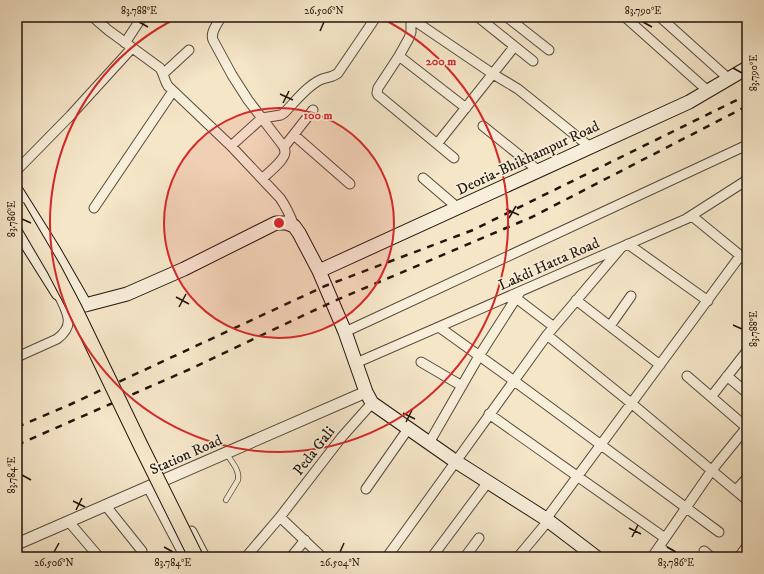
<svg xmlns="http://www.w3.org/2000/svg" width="764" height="574" font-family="'IM FELL DW Pica',serif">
<rect width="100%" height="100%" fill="#f5e6c8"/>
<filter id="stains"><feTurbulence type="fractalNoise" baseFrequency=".005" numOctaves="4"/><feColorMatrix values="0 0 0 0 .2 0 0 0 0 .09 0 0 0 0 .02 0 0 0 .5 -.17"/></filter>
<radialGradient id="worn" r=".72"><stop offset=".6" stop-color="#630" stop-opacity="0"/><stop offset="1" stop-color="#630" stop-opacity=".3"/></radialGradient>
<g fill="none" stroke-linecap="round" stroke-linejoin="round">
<g stroke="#56493a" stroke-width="6">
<path id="service" d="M 226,500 L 238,480 C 240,470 231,461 226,453"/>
</g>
<g stroke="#56493a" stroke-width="11">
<path id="minor" d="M 93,17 L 108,30 L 160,68 C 164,74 164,80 168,86 L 231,146 L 280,198 C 287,208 290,215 294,226
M 221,17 C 217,25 210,32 213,40 L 232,75 L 248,100 L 281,143 C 283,145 285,148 285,152 C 285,160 268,173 262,179
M 409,17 L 493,74 L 518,89 L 590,147
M 478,17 L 533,61
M 507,17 L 549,50
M 625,17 L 708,91
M 660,17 L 729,79
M 411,18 L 411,32 L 409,38 L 399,56 L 378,88 L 377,93 L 378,95 L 454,158
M 125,43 L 142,17
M 399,56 L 466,108
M 163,74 L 189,50
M 483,126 L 539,171
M 294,135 L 350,184
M 437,144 L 514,47
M 231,146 L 262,118 L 281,115 L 284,113 C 294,103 307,86 320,80 C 326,77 332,78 338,73 L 376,17
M 284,147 L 313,110
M 17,170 L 70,116 L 132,48
M 423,178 L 458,208
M 94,208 L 173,91
M 692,216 L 747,261
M 628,244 L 708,301
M 516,298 L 554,327
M 576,300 L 660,365
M 610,326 L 631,296
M 439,327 L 513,380 L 719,532
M 345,332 L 747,145
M 547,335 L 631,403 L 747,500
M 17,357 L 57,339 C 77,324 66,311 58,293
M 421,362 L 462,386
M 356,363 L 686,219 L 747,180
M 687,376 L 746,427
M 727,376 L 747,393
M 711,397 L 747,351
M 489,414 L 665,538
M 429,443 L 479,356 L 520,292
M 366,489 L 408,429
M 736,490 L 747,478
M 106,506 L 142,551 L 142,555 L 141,557
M 280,517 L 322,557
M 546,519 L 740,256
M 69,522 L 99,557
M 659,547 L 673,557
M 704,551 L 711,557
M 246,557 L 280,517 L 341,438 L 372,403
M 291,557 L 305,540
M 387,557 L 547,335 L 620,249
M 432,557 L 488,482
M 465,557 L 479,538
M 518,557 L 548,521
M 652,557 L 712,470 L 747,427
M 739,557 L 747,546"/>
</g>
<g stroke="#56493a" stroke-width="13">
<path id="tertiary" d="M 149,487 L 186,557
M 191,532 L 204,557
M 17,544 L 366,392"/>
</g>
<g stroke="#21150b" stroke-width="15">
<path id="secondary" d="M 17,192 L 54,251 L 85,305
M 17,228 L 58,293 L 65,297 L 85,305 L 127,294 L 184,269 L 276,223 L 286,223 L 294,226 L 299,233 L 319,271 L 345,332 L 366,392 L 372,403 L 455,461 L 546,519 L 596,557
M 319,271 L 689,102 L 747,68"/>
</g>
<use href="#service" stroke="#f8efdb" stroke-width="4.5"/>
<use href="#minor" stroke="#f8efdb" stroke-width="9"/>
<use href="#tertiary" stroke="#f8efdb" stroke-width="11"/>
<use href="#secondary" stroke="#f8efdb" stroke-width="13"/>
<path stroke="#21150b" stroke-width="2.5" stroke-dasharray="7 7" stroke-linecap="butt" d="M 17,427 L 69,405 L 325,286 L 473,230 L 747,95
M 17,445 L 188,370 L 332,302 L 532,217 L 747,106"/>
<g stroke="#21150b" stroke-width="16" stroke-linecap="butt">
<path id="primary-bridge" d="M 17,206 L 54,269 L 75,309 L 140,444 L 196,557"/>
</g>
<use href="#primary-bridge" stroke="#f5e6c8" stroke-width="14"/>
</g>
<path fill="none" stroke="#21150b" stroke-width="1.5" d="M 139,22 L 148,27M 643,22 L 652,27M 320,31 L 324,22M 733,68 L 742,73M 280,94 L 293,100M 283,103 L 289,91M 506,209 L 519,215M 509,218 L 516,206M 22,219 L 31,223M 176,297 L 189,304M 179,307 L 186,294M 733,325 L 742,329M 403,413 L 415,419M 406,422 L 412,410M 22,475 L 31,480M 73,501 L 85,507M 76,510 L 82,498M 629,528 L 641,534M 632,537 L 638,525M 164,547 L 173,552M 667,547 L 676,552M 54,552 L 59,543M 340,552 L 344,543"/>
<circle cx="279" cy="223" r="115" fill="#d62828" fill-opacity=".12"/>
<g fill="none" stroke="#d62828" stroke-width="2">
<circle cx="279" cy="223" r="115"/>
<path d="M379 17A229 229 0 1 1 179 17"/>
</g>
<g text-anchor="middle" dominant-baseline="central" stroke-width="3" stroke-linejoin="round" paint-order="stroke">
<g font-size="15" fill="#21150b" stroke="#f8efdb">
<text transform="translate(528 158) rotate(-25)">Deoria-Bhikhampur Road</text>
<text transform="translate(549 264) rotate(-24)">Lakdi Hatta Road</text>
<text transform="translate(314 451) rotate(-52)">Peda Gali</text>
<text transform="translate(186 455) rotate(-24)">Station Road</text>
</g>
</g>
<circle cx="279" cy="223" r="6" fill="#d62828" stroke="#f8efdb" stroke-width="2"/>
<g font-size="12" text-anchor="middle" font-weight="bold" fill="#d62828" stroke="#f8efdb" stroke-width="3" stroke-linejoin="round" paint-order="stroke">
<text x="441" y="65">200 m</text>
<text x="318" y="119">100 m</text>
</g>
<rect width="764" height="574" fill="none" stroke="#f5e6c8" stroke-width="44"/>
<rect x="22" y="22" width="720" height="530" fill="none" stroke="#21150b" stroke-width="1.5"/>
<g font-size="10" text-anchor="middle" fill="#21150b">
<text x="139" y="14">83.788°E</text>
<text x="324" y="14">26.506°N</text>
<text x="643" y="14">83.790°E</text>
<text transform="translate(753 73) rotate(-90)" y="4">83.790°E</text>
<text transform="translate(11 219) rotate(-90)" y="4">83.786°E</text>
<text transform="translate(753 329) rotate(-90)" y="4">83.788°E</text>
<text transform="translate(11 475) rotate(-90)" y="4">83.784°E</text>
<text x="54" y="566">26.506°N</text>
<text x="173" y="566">83.784°E</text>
<text x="340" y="566">26.504°N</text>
<text x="676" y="566">83.786°E</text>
</g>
<rect width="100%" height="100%" filter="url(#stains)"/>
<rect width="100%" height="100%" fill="url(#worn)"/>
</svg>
